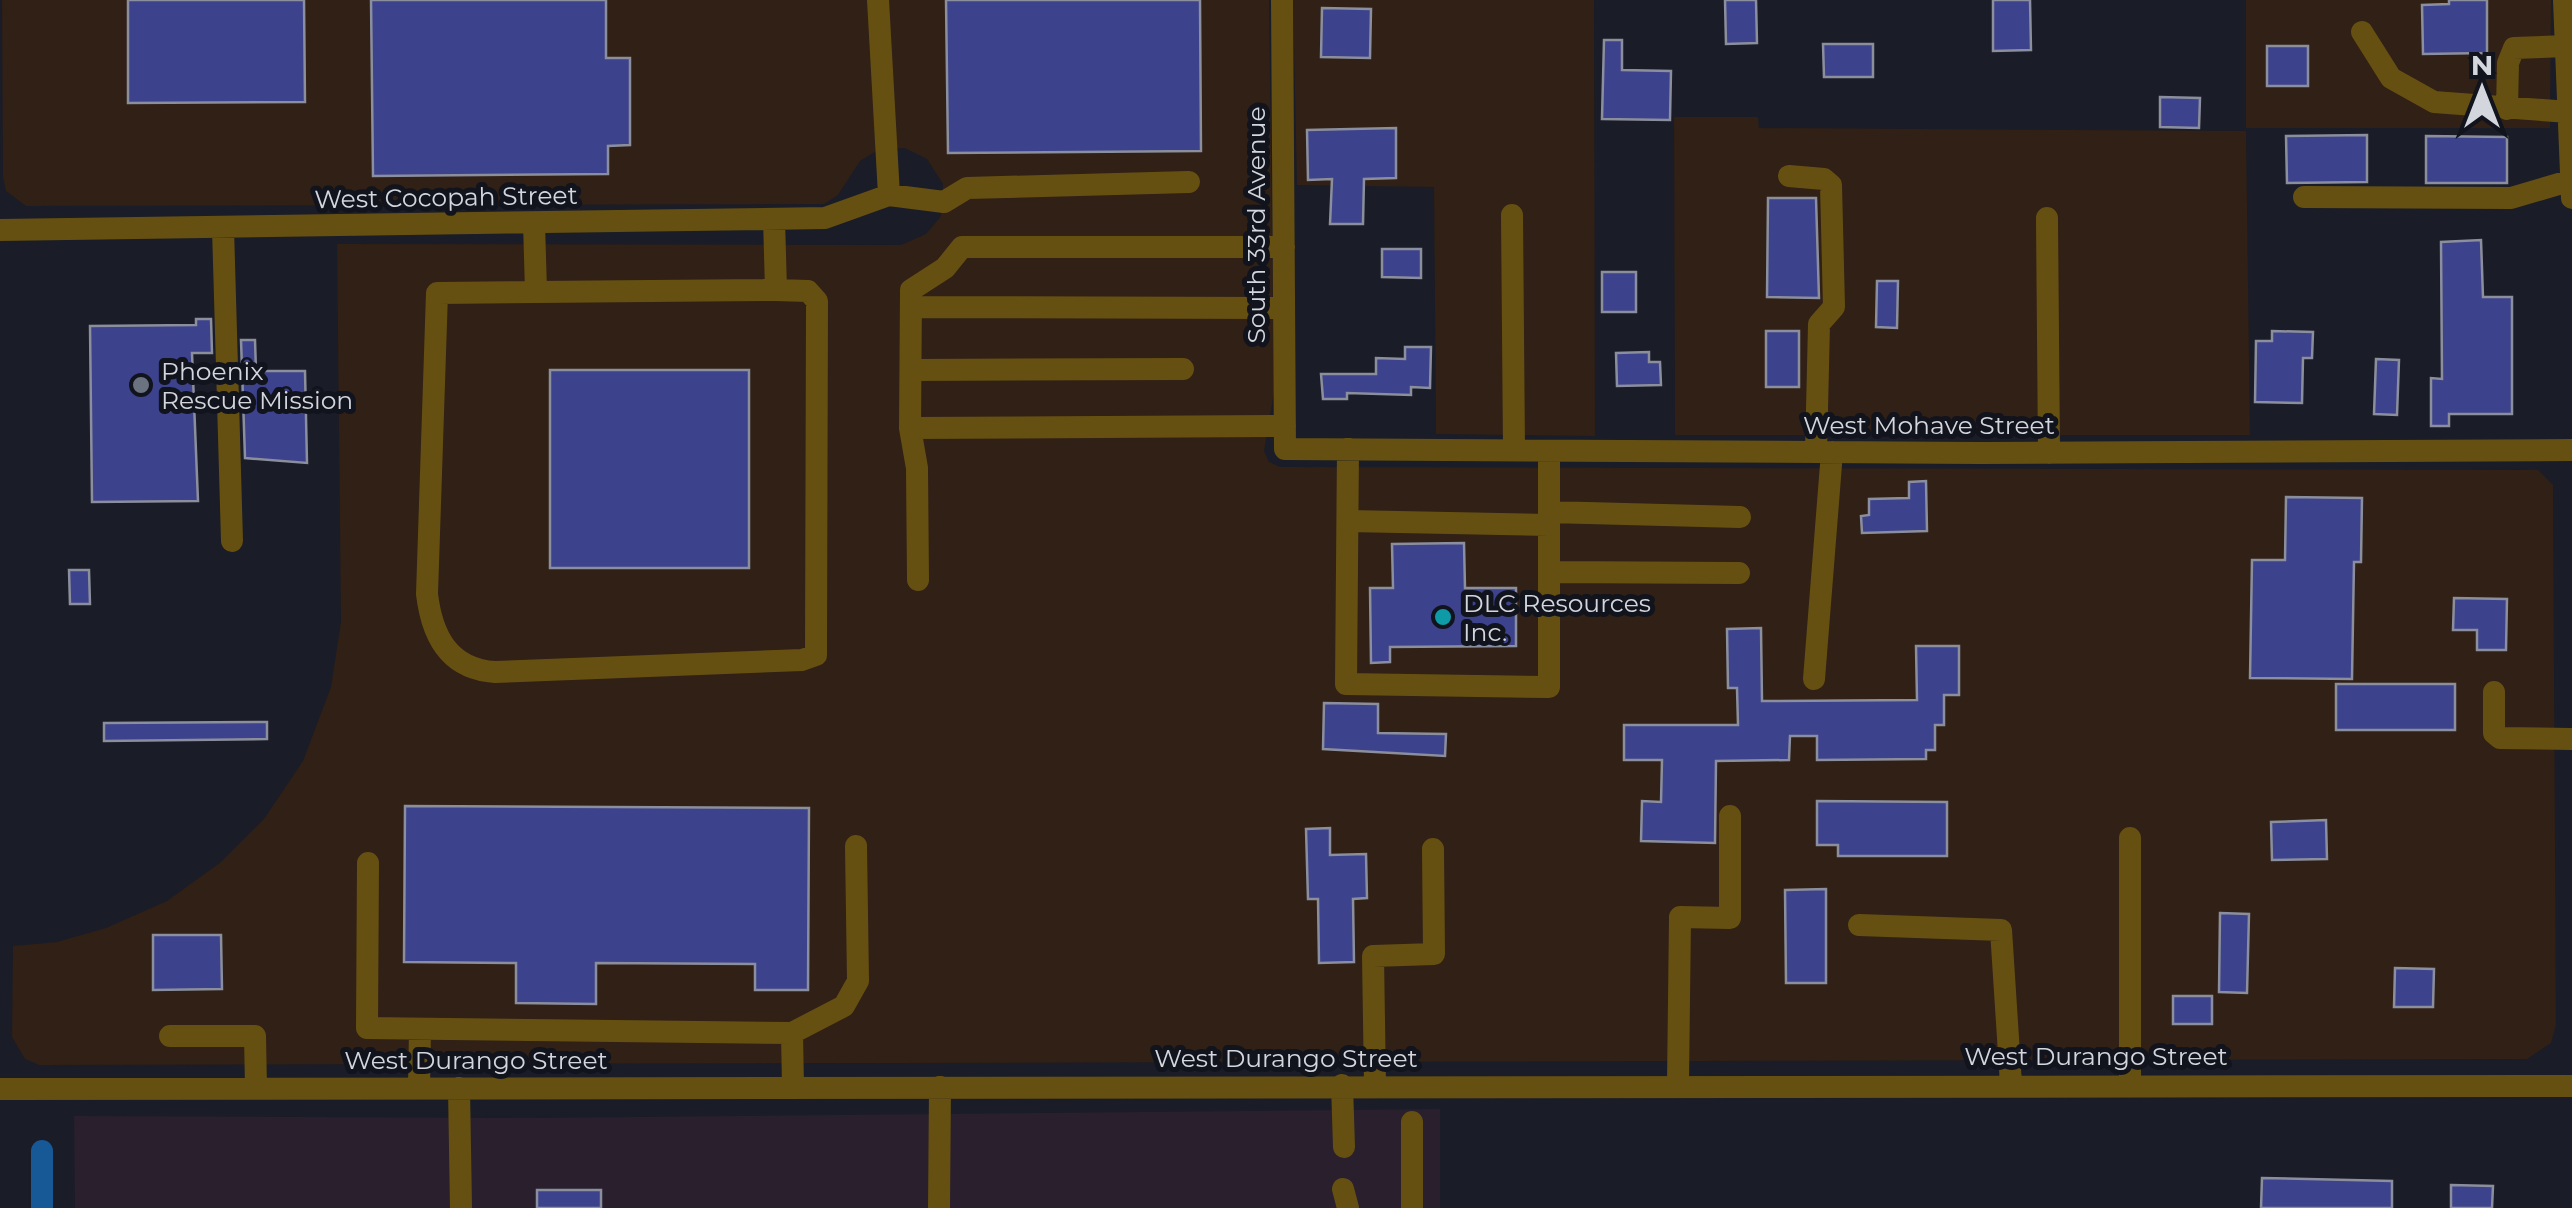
<svg xmlns="http://www.w3.org/2000/svg" width="2572" height="1208" font-family="Montserrat,sans-serif">
<rect width="100%" height="100%" fill="#1a1c27"/>
<path fill="#2a1f2d" d="M 1440,1109 L 1440,1208 L 75,1208 L 74,1116 L 532,1118 Z"/>
<path fill="#302016" d="M 2,0 L 1269,0 L 1274,392 L 1264,451 L 1269,462 L 1280,467 L 2538,470 L 2553,485 L 2556,1025 L 2551,1043 L 2527,1059 L 39,1065 L 25,1059 L 12,1037 L 13,946 L 57,942 L 106,928 L 167,901 L 221,862 L 264,819 L 303,761 L 331,687 L 341,622 L 337,244 L 901,245 L 926,234 L 941,216 L 943,184 L 927,159 L 905,148 L 878,150 L 860,161 L 838,195 L 824,204 L 26,206 L 6,191 L 3,177 Z
M 1293,0 L 1594,0 L 1595,436 L 1436,434 L 1434,187 L 1297,185 Z
M 2246,0 L 2551,0 L 2550,128 L 2246,128 Z
M 1674,117 L 1758,117 L 1759,128 L 2246,131 L 2250,435 L 1675,435 Z"/>
<g fill="none" stroke-linecap="round" stroke-linejoin="round">
<path stroke="#175897" stroke-width="22" d="M 42,1151 L 42,1208"/>
</g>
<path fill="#3d428c" stroke="#8b8e9c" stroke-width="2.5" d="M 128,0 L 304,0 L 305,102 L 128,103 Z
M 371,0 L 606,0 L 606,58 L 630,58 L 630,145 L 608,146 L 608,174 L 373,176 Z
M 946,0 L 1200,0 L 1201,151 L 948,153 Z
M 1725,0 L 1756,0 L 1757,43 L 1726,44 Z
M 1993,0 L 2030,0 L 2031,50 L 1993,51 Z
M 2449,0 L 2487,0 L 2487,53 L 2423,54 L 2422,5 L 2449,4 Z
M 1322,8 L 1371,9 L 1370,58 L 1321,57 Z
M 1604,40 L 1622,40 L 1622,70 L 1671,71 L 1670,120 L 1602,119 Z
M 1823,44 L 1873,44 L 1873,77 L 1824,77 Z
M 2267,46 L 2308,46 L 2308,86 L 2267,86 Z
M 2160,97 L 2200,98 L 2199,128 L 2160,127 Z
M 1396,128 L 1396,178 L 1364,179 L 1363,224 L 1330,224 L 1332,179 L 1308,180 L 1307,130 Z
M 2367,135 L 2367,182 L 2287,183 L 2286,136 Z
M 2426,136 L 2507,137 L 2507,183 L 2426,183 Z
M 1768,198 L 1816,198 L 1819,298 L 1767,297 Z
M 2481,240 L 2483,297 L 2512,297 L 2512,414 L 2449,414 L 2449,426 L 2431,426 L 2431,378 L 2442,379 L 2441,242 Z
M 1382,249 L 1421,249 L 1421,278 L 1382,277 Z
M 1602,272 L 1636,272 L 1636,312 L 1602,312 Z
M 1877,281 L 1898,281 L 1897,328 L 1876,327 Z
M 196,319 L 211,319 L 212,353 L 192,353 L 198,501 L 92,502 L 90,326 L 196,325 Z
M 1766,331 L 1799,331 L 1799,387 L 1766,387 Z
M 2272,331 L 2313,332 L 2312,358 L 2303,358 L 2302,403 L 2255,402 L 2256,341 L 2272,341 Z
M 241,340 L 255,340 L 256,371 L 305,371 L 307,463 L 245,458 Z
M 1405,347 L 1431,347 L 1430,388 L 1411,387 L 1411,395 L 1347,393 L 1347,399 L 1323,399 L 1321,374 L 1376,374 L 1376,358 L 1405,359 Z
M 1649,352 L 1649,362 L 1660,362 L 1661,385 L 1617,386 L 1616,353 Z
M 2376,359 L 2399,360 L 2397,415 L 2374,414 Z
M 550,370 L 749,370 L 749,568 L 550,568 Z
M 1926,481 L 1927,531 L 1862,533 L 1861,516 L 1869,515 L 1869,499 L 1909,498 L 1909,482 Z
M 2286,497 L 2362,498 L 2361,562 L 2354,562 L 2352,679 L 2250,678 L 2252,560 L 2285,560 Z
M 1464,543 L 1465,588 L 1516,588 L 1516,646 L 1390,647 L 1390,662 L 1371,663 L 1370,588 L 1393,588 L 1392,544 Z
M 69,570 L 89,570 L 90,604 L 70,604 Z
M 2454,598 L 2507,599 L 2506,650 L 2477,650 L 2477,630 L 2453,630 Z
M 1761,628 L 1762,701 L 1917,700 L 1916,646 L 1959,646 L 1959,695 L 1944,695 L 1944,725 L 1935,725 L 1935,750 L 1926,750 L 1926,759 L 1817,760 L 1817,736 L 1790,736 L 1789,760 L 1716,761 L 1715,843 L 1641,841 L 1642,801 L 1661,802 L 1662,760 L 1624,760 L 1624,725 L 1738,725 L 1737,688 L 1728,688 L 1727,629 Z
M 2336,684 L 2455,684 L 2455,730 L 2336,730 Z
M 1324,703 L 1378,704 L 1378,733 L 1446,734 L 1445,756 L 1323,749 Z
M 267,722 L 267,739 L 104,741 L 104,723 Z
M 1817,801 L 1947,802 L 1947,856 L 1838,856 L 1838,845 L 1817,845 Z
M 405,806 L 809,808 L 808,990 L 755,990 L 755,964 L 596,963 L 596,1004 L 516,1003 L 516,963 L 404,962 Z
M 2326,820 L 2327,859 L 2272,860 L 2271,822 Z
M 1330,828 L 1330,855 L 1366,854 L 1367,898 L 1353,899 L 1354,962 L 1319,963 L 1318,899 L 1308,899 L 1306,829 Z
M 1826,889 L 1826,983 L 1786,983 L 1785,890 Z
M 2220,913 L 2249,914 L 2247,993 L 2219,992 Z
M 153,935 L 221,935 L 222,989 L 153,990 Z
M 2395,968 L 2434,969 L 2433,1007 L 2394,1007 Z
M 2173,996 L 2212,996 L 2212,1024 L 2173,1024 Z
M 2262,1178 L 2392,1181 L 2392,1208 L 2261,1208 Z
M 2451,1185 L 2493,1186 L 2492,1208 L 2451,1208 Z
M 537,1190 L 601,1190 L 601,1208 L 537,1208 Z"/>
<g fill="none" stroke-linecap="round" stroke-linejoin="round">
<path stroke="#655012" stroke-width="22" d="M 878,0 L 889,195
M 1282,0 L 1285,449 L 1980,453 L 2572,450
M 2564,0 L 2572,198
M 2362,32 L 2391,78 L 2434,102 L 2569,112
M 2507,109 L 2508,63 L 2514,48 L 2567,46
M 1789,176 L 1824,179 L 1831,185 L 1834,307 L 1819,324 L 1816,452
M 2304,197 L 2511,198 L 2572,180
M 1512,215 L 1514,450
M 2047,218 L 2049,453
M 774,219 L 776,290
M 534,223 L 536,291
M 223,228 L 232,541
M 0,230 L 825,218 L 889,195 L 944,202 L 967,188 L 1189,182
M 1284,247 L 962,247 L 945,268 L 911,290 L 910,428 L 1285,426
M 776,290 L 808,291 L 817,301 L 816,655 L 802,660 L 495,672 C 449,669 432,636 427,594 L 437,293 Z
M 911,307 L 1283,308
M 911,370 L 1183,369
M 910,428 L 917,468 L 918,580
M 1348,449 L 1346,684 L 1549,687 L 1549,451
M 1549,512 L 1740,517
M 1348,521 L 1549,525
M 1549,572 L 1739,573
M 1814,679 L 1832,452
M 2494,692 L 2494,733 L 2500,738 L 2572,739
M 2130,838 L 2130,1083
M 368,863 L 367,1028 L 792,1033 L 844,1006 L 858,981 L 856,846
M 1859,925 L 2001,930 L 2011,1084
M 792,1033 L 793,1087
M 170,1036 L 255,1036 L 256,1088
M 1678,1084 L 1680,917 L 1730,918 L 1730,816
M 1342,1085 L 1344,1147
M 1375,1085 L 1373,956 L 1434,954 L 1433,849
M 419,1088 L 420,1029
M 459,1088 L 461,1208
M 0,1089 L 2572,1086
M 1343,1189 L 1348,1208
M 939,1208 L 940,1087
M 1412,1208 L 1412,1122"/>
</g>
<circle fill="#6b7280" stroke="#11131d" stroke-width="4" cx="141" cy="385" r="10"/>
<circle fill="#0f9aa8" stroke="#11131d" stroke-width="4" cx="1443" cy="617" r="10"/>
<g text-anchor="middle" dominant-baseline="central" stroke-width="10" stroke-linejoin="round" paint-order="stroke">
<g font-size="25" fill="#d4d6dd" stroke="#11131d">
<text transform="translate(446 197) rotate(-1)">West Cocopah Street</text>
<text transform="translate(1256 225) rotate(-90)">South 33rd Avenue</text>
<text x="1929" y="425">West Mohave Street</text>
<text x="2096" y="1056">West Durango Street</text>
<text x="1286" y="1058">West Durango Street</text>
<text x="476" y="1060">West Durango Street</text>
</g>
<g font-size="25" fill="#d4d6dd" stroke="#11131d" text-anchor="start">
<text x="161" y="371">Phoenix<tspan x="161" dy="29">Rescue Mission</tspan></text>
<text x="1463" y="603">DLC Resources<tspan x="1463" dy="29">Inc.</tspan></text>
</g>
</g>
<g transform="translate(2482 90)" stroke="#11131d" stroke-width="8" paint-order="stroke">
<path d="M0-8L18 38L0 25L-18 38Z" fill="#d4d6dd"/>
<text y="-15" font-size="28" font-weight="bold" text-anchor="middle" fill="#d4d6dd">N</text>
</g>
</svg>
